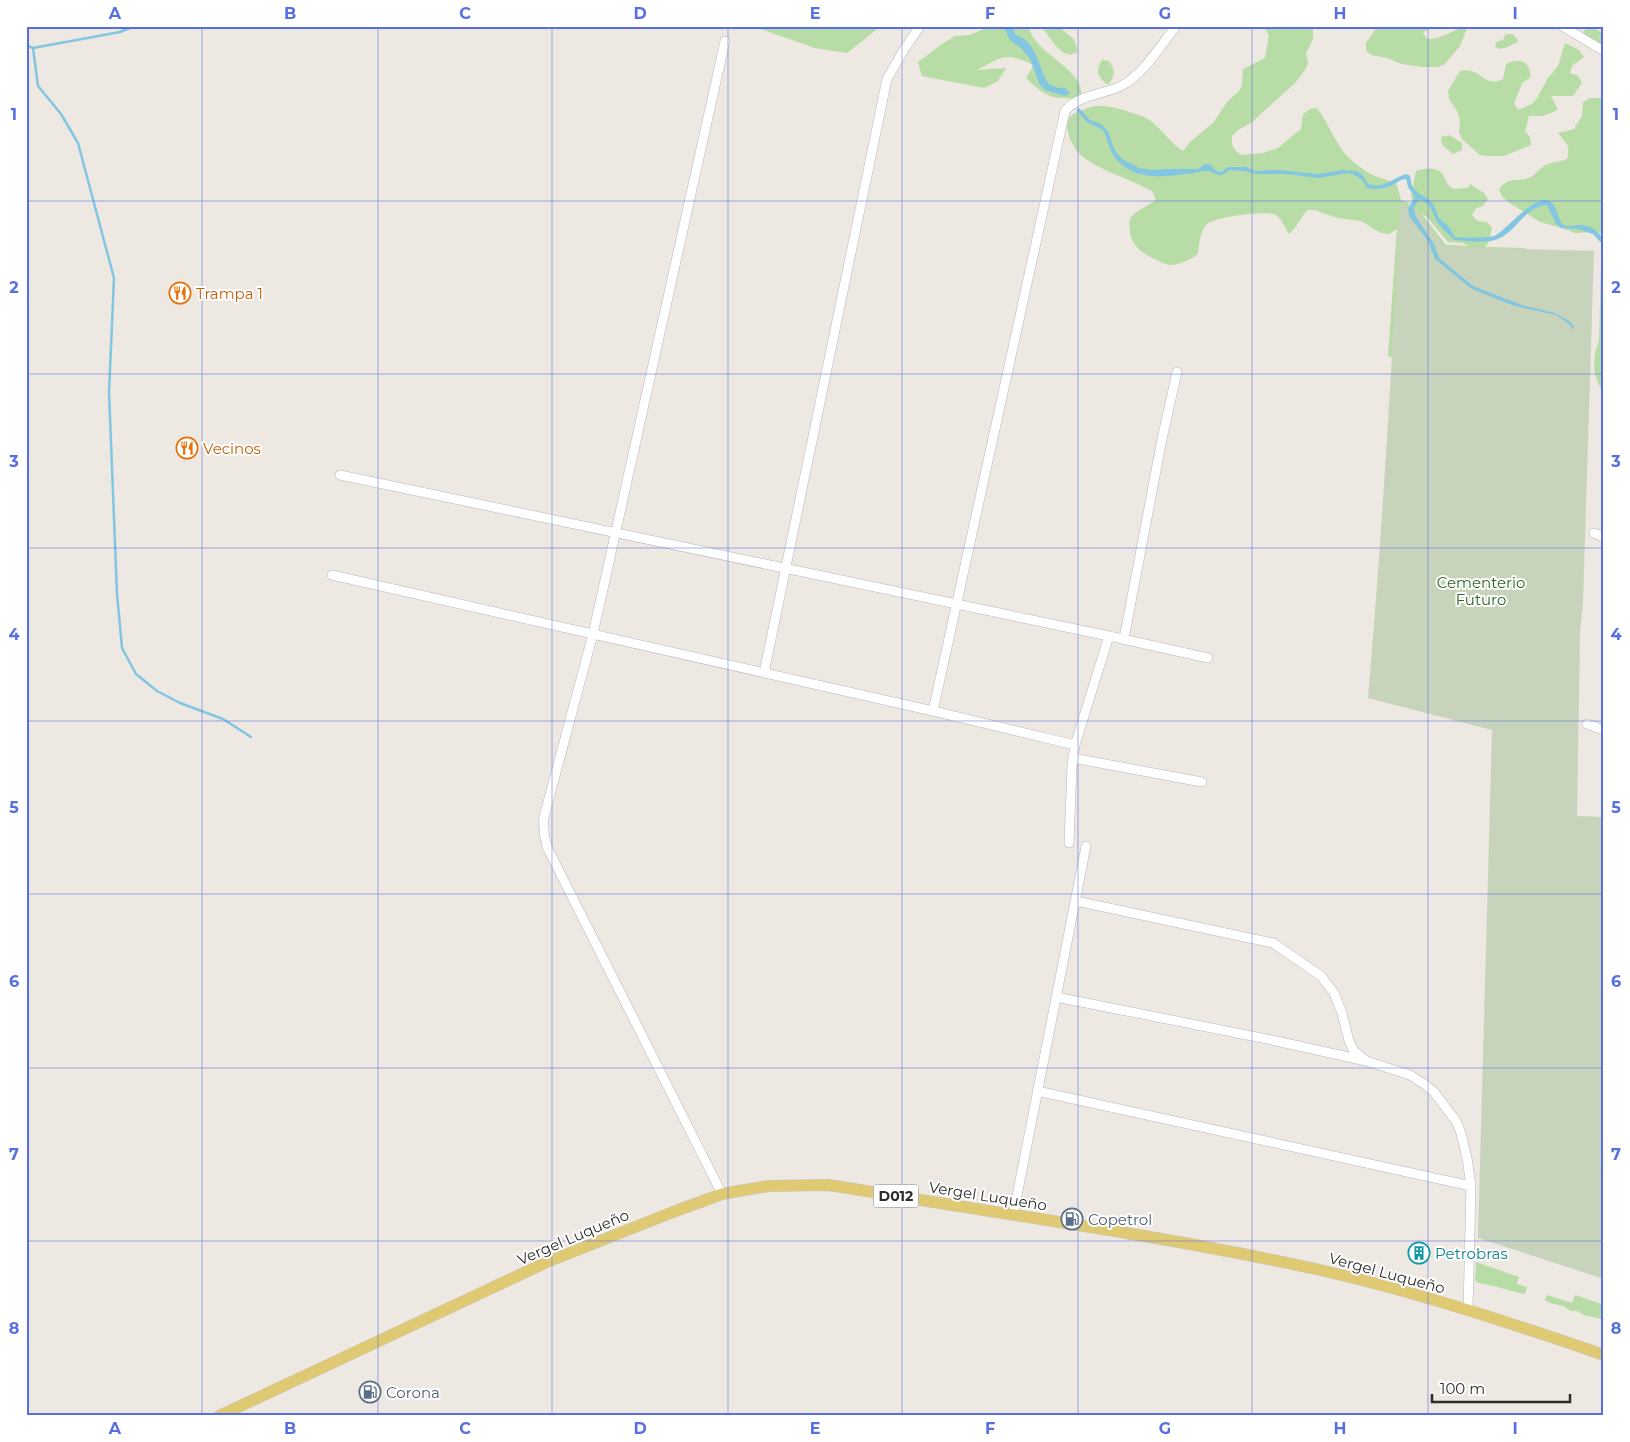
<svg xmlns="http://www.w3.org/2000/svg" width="1630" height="1442" font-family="Montserrat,sans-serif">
<rect width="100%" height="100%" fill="#ede8e1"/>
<path fill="#b7dca5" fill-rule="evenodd" d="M 752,26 L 881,26 L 847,53 L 815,48 Z
M 990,26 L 1028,26 C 1036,52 1066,61 1079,83 C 1081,87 1081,94 1083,99 C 1052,98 1049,100 1026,78 L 1034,65 C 1005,52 1004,56 977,70 L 1006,68 L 998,81 L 984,88 L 922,76 L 918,62 L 942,44 L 955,36 L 970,35 Z
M 1041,26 L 1060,26 C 1068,39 1076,33 1077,52 L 1070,55 L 1062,52 L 1056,46 Z
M 1261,26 L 1313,26 L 1313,39 L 1306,53 L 1308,63 L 1305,70 L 1295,83 L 1252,122 L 1238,130 L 1232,136 L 1232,144 L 1235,150 L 1241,155 L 1263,153 L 1278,148 L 1301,129 L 1303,114 L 1310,109 L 1317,108 C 1331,126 1336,149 1355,163 C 1361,168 1368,173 1375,176 C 1383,179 1390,180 1397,185 L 1401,200 L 1410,203 L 1408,206 L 1474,286 L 1414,208 L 1411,195 L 1416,171 C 1425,168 1437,166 1443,175 C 1447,182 1446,184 1453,189 L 1468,188 L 1470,184 L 1484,193 L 1488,199 L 1483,206 L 1476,208 L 1472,215 L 1477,221 L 1486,222 L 1492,227 L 1489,242 L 1485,247 L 1525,248 L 1524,268 L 1476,377 L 1388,356 L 1397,229 L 1389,234 L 1381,233 L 1361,221 L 1337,218 L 1315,210 L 1307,210 L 1294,229 L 1289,234 C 1285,228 1282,219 1276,215 C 1268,210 1214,217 1207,224 C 1200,231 1199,245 1198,254 C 1192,259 1177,266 1169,265 C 1165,264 1161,262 1157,260 C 1137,252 1127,241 1130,218 L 1135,213 L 1156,200 L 1152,191 C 1130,179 1100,171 1081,155 C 1073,148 1062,127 1070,117 C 1073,113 1079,112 1083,110 C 1088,108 1093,106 1098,106 C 1111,105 1126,111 1139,115 C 1158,121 1167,141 1183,151 L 1190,142 L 1213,123 L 1227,102 L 1239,91 L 1242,85 L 1243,69 L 1265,58 L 1269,35 L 1265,29 ZM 1421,213 L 1428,218 L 1448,242 L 1463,243 L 1469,246 L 1446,245 Z
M 1378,26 L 1451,26 L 1430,29 L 1423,32 L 1427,39 C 1443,39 1453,29 1468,26 L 1460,46 L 1445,64 L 1438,67 L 1423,67 L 1401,64 L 1387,58 L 1372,55 L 1366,51 L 1366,43 Z
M 1587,29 L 1595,29 L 1604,34 L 1604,43 L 1601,45 L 1583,34 L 1584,30 Z
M 1507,34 L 1513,34 L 1518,40 L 1518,42 L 1505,48 L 1498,49 L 1495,46 L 1496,42 L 1503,40 L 1505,35 Z
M 1565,43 L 1579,50 L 1584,57 L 1572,66 L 1570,73 L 1578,76 L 1582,83 L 1573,96 L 1551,96 L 1558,110 L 1543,116 L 1529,116 L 1525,131 L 1530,137 L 1531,145 L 1504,156 L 1488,156 L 1480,155 L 1463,140 L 1459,133 L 1460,119 L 1457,111 L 1449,99 L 1448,91 L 1460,71 C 1481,66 1483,89 1503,79 L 1506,64 C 1520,57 1531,61 1530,78 L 1523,82 L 1514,103 L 1518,110 L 1532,104 L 1537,98 L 1548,78 L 1558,66 Z
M 1102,60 L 1109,61 C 1116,70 1115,76 1108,85 C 1098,78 1095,71 1102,60 Z
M 1590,98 L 1604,98 L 1604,235 L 1597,232 L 1575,233 L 1562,228 L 1540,222 L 1508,202 L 1502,196 L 1499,189 C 1510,175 1517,183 1531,177 C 1536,174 1539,169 1544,166 C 1550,162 1560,162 1567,159 C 1571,144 1566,144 1558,133 L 1574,129 L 1582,116 L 1583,102 Z
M 1449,135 L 1462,143 L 1462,150 L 1453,154 L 1442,145 L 1441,137 Z
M 1604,252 L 1604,392 C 1592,379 1592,356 1599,341 L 1601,265 Z
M 1476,1262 L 1519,1277 L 1517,1284 L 1527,1287 L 1525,1294 C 1509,1291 1494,1285 1478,1283 L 1475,1280 Z
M 1547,1295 L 1572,1303 L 1575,1295 L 1604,1305 L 1604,1321 L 1601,1319 L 1584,1315 L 1577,1311 L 1571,1311 L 1563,1306 L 1550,1303 L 1545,1300 Z"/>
<path fill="#c7d4bb" d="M 1400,203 L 1416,209 L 1445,247 L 1594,251 L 1583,602 L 1580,633 L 1577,816 L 1604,817 L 1604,1279 L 1478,1238 L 1492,730 L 1368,698 C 1382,533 1392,368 1400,203 Z"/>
<path fill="#82c6e1" d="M 1003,26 L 1011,26 L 1016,35 C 1038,42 1038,69 1049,84 L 1058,88 L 1065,88 L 1070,93 L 1065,96 L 1045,90 L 1040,85 L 1030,59 L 1021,48 L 1010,40 Z
M 1079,108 L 1090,120 L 1101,124 L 1108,131 L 1114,149 L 1122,159 L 1139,168 L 1151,170 L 1168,169 L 1198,169 L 1205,164 L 1211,165 L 1216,171 L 1221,172 L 1228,167 L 1246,167 L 1255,171 L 1279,170 L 1318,174 L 1343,170 L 1356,171 L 1362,174 L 1367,183 C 1382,192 1394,176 1407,174 L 1410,176 L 1412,186 L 1418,193 L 1427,198 L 1433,204 L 1439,218 L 1448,226 L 1455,237 C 1461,238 1488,238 1494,236 C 1507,231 1537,189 1552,203 C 1557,208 1558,218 1562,224 C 1568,227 1571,226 1578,225 C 1590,224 1604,233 1604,246 L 1593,234 L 1578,229 L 1561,228 L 1555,222 L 1547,205 C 1523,207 1516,234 1495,240 C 1485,243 1465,241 1455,240 C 1450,236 1442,228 1438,223 C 1431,212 1434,205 1419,199 L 1414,208 L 1416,217 L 1434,244 L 1439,258 L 1473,286 L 1522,305 L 1555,313 L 1571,322 L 1574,327 L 1572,329 L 1569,324 L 1556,315 L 1515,306 L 1474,290 L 1468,286 L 1435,259 L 1428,241 L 1409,216 L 1408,208 L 1415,197 L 1408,187 L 1406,179 C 1400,179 1397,183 1391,186 C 1383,189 1375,190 1367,188 L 1362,180 L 1353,174 L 1348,173 L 1318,178 L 1287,174 L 1257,174 L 1244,171 L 1229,170 C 1216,182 1216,169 1205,171 C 1177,175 1137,185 1116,159 C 1109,151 1108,139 1103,130 L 1087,122 L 1076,110 Z"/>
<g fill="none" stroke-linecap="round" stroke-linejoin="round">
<path stroke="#82c6e1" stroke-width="2.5" d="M 26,45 L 33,48 L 120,32 L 135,26
M 33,48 L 38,86 L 61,114 L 78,143 L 114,278 L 109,392 L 117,594 L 122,648 L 136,674 L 157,691 L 180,703 L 223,719 L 251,737"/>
<g stroke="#b5b7bf" stroke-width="10">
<path id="minor" d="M 1562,26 L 1604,51
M 340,475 L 1109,636 L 1208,658
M 1594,533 L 1604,537
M 332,575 L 933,711 L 1075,745
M 1124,639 L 1162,439 L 1177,372
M 764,673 L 887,79 L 905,48 L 920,26
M 933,711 L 1065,111 C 1080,94 1102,95 1121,86 C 1143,75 1161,45 1176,26
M 1587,724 L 1604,730
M 1073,758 L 1202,782
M 1069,843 L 1072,766 L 1075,745 L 1109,636
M 1076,901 L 1273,943 L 1321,976 L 1334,993 L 1342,1013 L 1349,1041 L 1354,1051 L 1364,1059
M 1056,997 L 1272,1040 L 1366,1061 L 1410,1075 L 1424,1084 L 1434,1092 L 1456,1121 L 1461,1133 L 1467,1158 L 1471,1186 L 1468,1310
M 1037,1091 L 1471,1186
M 722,1194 L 547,847 C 544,837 543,828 544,817 L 593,634 L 725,41
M 1013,1216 L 1086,846"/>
</g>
<g stroke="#c8c8c8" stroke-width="12">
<path id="major" d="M 219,1416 L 547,1262 L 673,1212 L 722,1194 L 768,1186 L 828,1185 L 854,1189 C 1007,1215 1160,1235 1311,1268 C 1411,1290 1508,1322 1604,1355"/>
</g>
<use href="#minor" stroke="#fff" stroke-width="9"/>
<use href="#major" stroke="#e0c973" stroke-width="11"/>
</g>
<path fill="none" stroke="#576fe4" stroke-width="1" stroke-opacity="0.55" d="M 202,26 L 202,1416M 378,26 L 378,1416M 552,26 L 552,1416M 728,26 L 728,1416M 902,26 L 902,1416M 1078,26 L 1078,1416M 1252,26 L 1252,1416M 1428,26 L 1428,1416M 26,201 L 1604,201M 26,374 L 1604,374M 26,548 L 1604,548M 26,721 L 1604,721M 26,894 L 1604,894M 26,1068 L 1604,1068M 26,1241 L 1604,1241"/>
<defs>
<g id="restaurant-ring" transform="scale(1.125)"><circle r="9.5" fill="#fff" stroke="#e8710a" stroke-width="1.5"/><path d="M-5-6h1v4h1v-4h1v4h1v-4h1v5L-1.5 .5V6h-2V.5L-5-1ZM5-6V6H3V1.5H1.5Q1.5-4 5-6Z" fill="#e8710a"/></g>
<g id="fuel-ring" transform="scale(1.125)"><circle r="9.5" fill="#fff" stroke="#5c6f8a" stroke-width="1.5"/><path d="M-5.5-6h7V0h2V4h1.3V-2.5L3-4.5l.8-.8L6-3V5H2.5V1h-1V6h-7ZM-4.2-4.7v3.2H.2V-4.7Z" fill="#5c6f8a"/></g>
<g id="building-ring" transform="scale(1.125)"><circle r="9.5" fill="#fff" stroke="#0f9aa8" stroke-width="1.5"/><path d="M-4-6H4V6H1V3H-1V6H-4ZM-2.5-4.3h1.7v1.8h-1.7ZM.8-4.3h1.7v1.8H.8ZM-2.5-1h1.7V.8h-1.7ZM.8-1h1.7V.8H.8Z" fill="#0f9aa8"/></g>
</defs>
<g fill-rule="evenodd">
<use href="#restaurant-ring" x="180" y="293"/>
<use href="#restaurant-ring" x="187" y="448"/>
<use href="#fuel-ring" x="1072" y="1219"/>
<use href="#building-ring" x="1419" y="1253"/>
<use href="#fuel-ring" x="370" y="1392"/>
</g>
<g text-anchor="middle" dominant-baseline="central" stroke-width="4" stroke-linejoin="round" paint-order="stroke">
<rect fill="#fff" stroke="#6c6c6c" stroke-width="1" x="873.5" y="1184.5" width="45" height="23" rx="4"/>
<g font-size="14" font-weight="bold" fill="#2d2d2d">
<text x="896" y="1196">D012</text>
</g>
<g font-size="15" fill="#c56008" stroke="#fff" text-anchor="start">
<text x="196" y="293">Trampa 1</text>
<text x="203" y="448">Vecinos</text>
</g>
<g font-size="15" fill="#306225" stroke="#fff">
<text x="1481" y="582">Cementerio<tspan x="1481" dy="17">Futuro</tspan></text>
</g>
<g font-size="15" fill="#2d2d2d" stroke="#fff">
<text transform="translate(988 1196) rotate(9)">Vergel Luqueño</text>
<text transform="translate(573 1237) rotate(-23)">Vergel Luqueño</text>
<text transform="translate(1387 1273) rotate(15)">Vergel Luqueño</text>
</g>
<g font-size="15" fill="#4e5e75" stroke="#fff" text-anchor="start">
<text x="1088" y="1219">Copetrol</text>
<text x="386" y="1392">Corona</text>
</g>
<g font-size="15" fill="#0d838f" stroke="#fff" text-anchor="start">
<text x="1435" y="1253">Petrobras</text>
</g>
</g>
<rect width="1630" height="1442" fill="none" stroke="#ffffff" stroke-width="55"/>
<path d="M1432 1394v8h138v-8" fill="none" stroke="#2d2d2d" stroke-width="2.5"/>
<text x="1440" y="1394" font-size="15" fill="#2d2d2d" stroke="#ffffff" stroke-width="4" paint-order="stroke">100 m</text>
<rect x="28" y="28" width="1574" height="1386" fill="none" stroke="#576fe4" stroke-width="2"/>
<g font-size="16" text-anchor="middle" font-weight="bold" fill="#576fe4">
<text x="115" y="19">A</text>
<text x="290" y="19">B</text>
<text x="465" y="19">C</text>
<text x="640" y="19">D</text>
<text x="815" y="19">E</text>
<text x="990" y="19">F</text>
<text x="1165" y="19">G</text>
<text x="1340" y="19">H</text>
<text x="1515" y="19">I</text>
<text x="14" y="120">1</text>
<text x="1616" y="120">1</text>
<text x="14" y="293">2</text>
<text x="1616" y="293">2</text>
<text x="14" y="467">3</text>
<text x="1616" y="467">3</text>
<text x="14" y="640">4</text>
<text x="1616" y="640">4</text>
<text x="14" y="813">5</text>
<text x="1616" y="813">5</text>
<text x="14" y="987">6</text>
<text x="1616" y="987">6</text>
<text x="14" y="1160">7</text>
<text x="1616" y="1160">7</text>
<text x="14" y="1334">8</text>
<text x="1616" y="1334">8</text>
<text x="115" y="1434">A</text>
<text x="290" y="1434">B</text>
<text x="465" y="1434">C</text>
<text x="640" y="1434">D</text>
<text x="815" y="1434">E</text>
<text x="990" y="1434">F</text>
<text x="1165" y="1434">G</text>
<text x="1340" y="1434">H</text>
<text x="1515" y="1434">I</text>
</g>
</svg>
